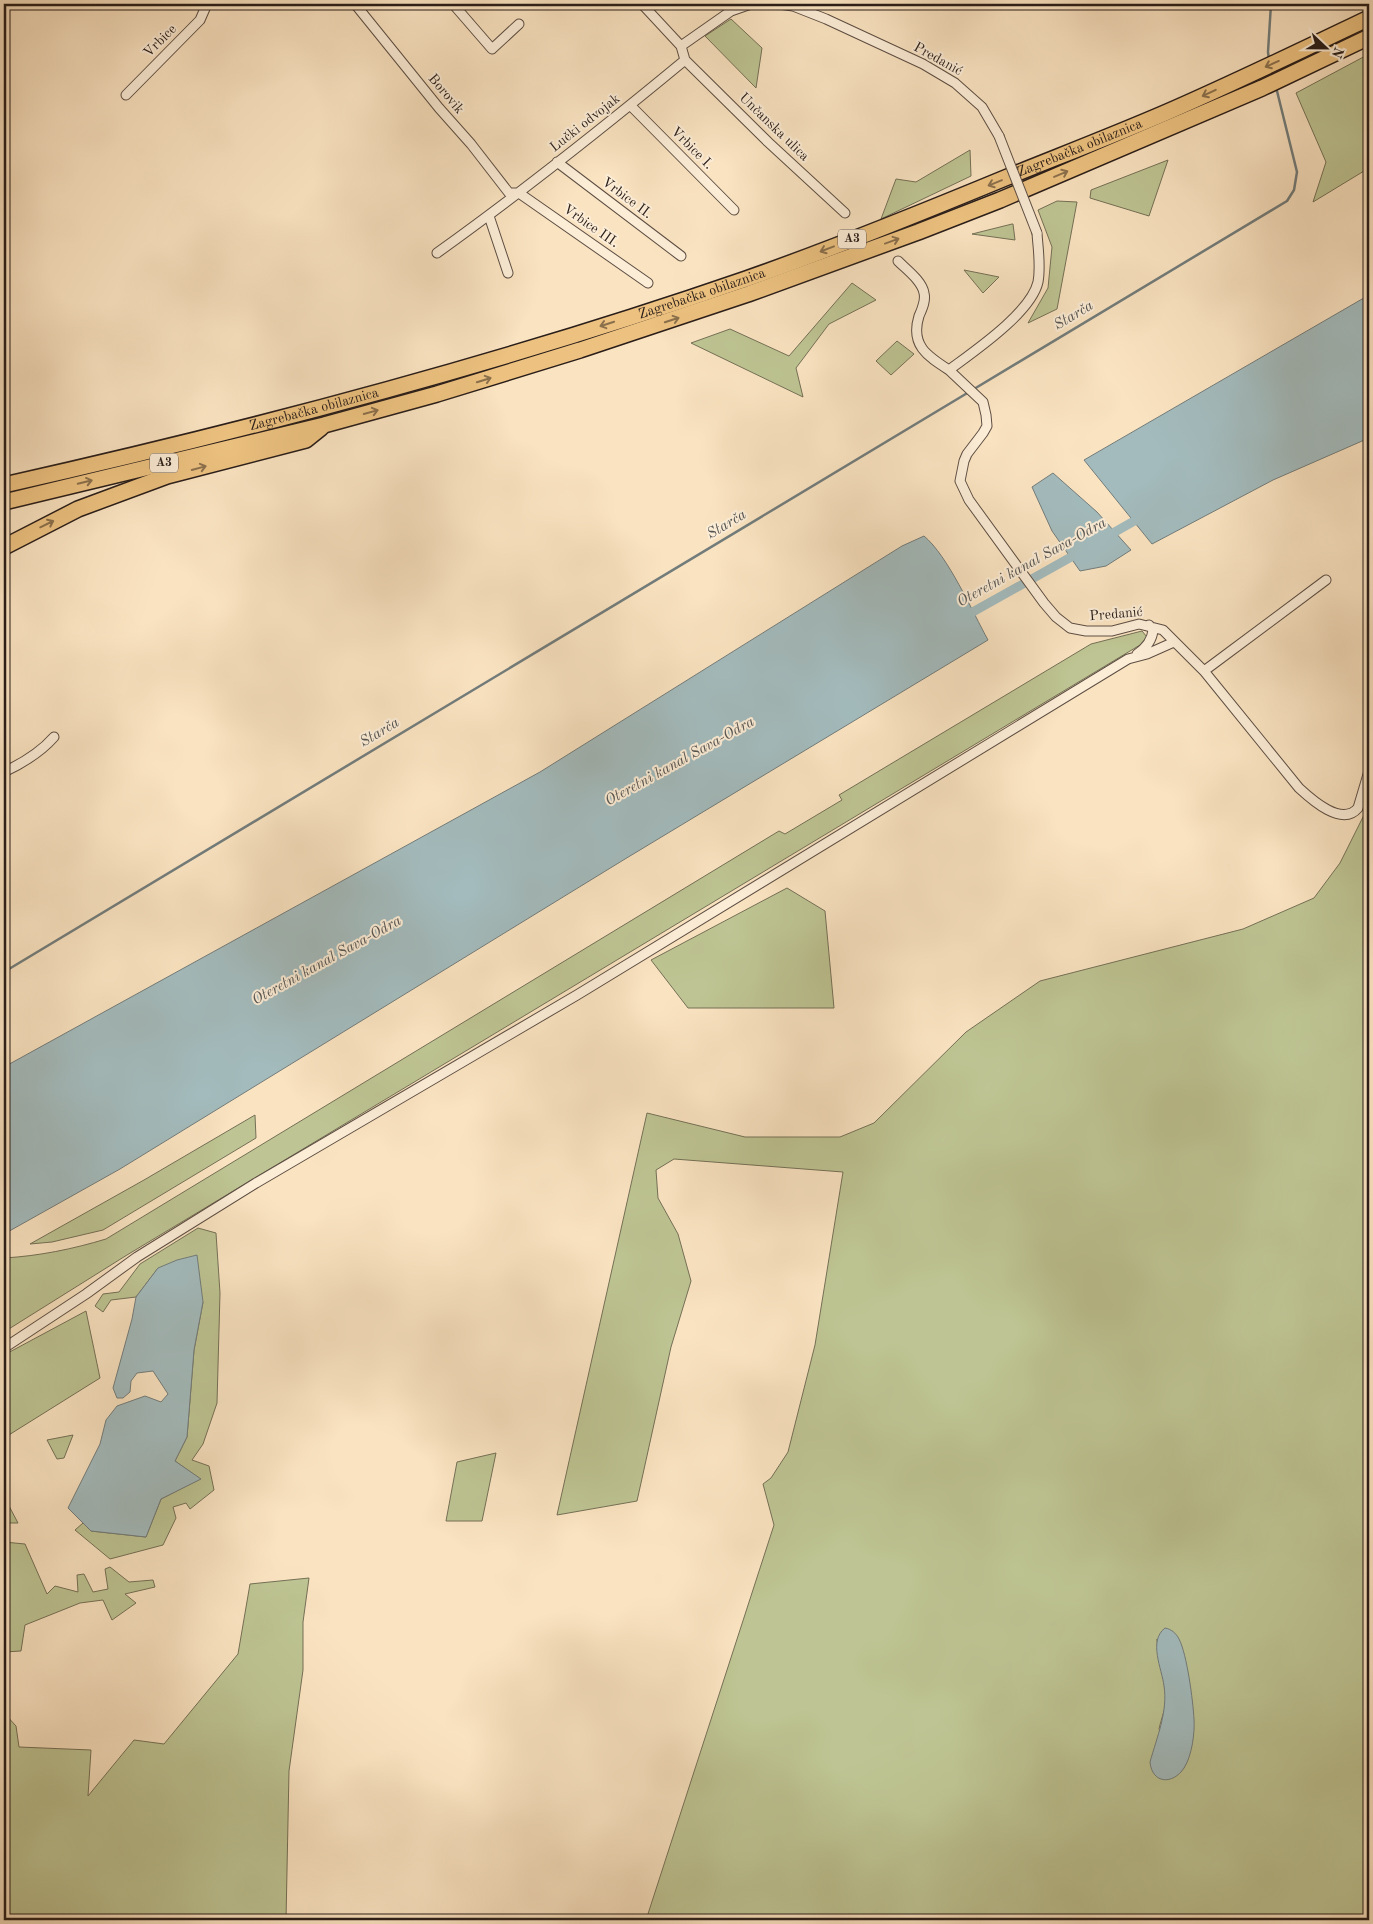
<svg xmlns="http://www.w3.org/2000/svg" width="1373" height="1924" font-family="'Old Standard TT',serif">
<rect width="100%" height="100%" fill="#fae3c1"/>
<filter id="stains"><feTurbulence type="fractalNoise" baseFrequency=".004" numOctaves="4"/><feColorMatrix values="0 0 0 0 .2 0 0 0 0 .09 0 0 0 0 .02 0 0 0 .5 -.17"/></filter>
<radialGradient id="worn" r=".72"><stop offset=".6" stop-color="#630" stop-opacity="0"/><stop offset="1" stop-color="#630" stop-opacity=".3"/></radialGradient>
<path fill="#bec493" stroke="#747056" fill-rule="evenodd" d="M 731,19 L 762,48 L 756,88 L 705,36 Z
M 1369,23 L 1369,29 L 1283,70 L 1281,65 Z
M 1369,54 L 1369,168 L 1313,202 L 1326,162 L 1296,93 Z
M 970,150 L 971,176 L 881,219 L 896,179 L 916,182 Z
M 1168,160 L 1149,216 L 1090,198 L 1091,190 Z
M 1057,201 L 1077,202 L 1057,309 L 1028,323 L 1048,288 L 1052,247 L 1038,210 Z
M 1013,224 L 1015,240 L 972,234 L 1012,224 Z
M 964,270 L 999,277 L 983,293 Z
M 852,283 L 876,300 L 829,324 L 796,368 L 803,397 L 691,343 L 730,329 L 789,356 Z
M 897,341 L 914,354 L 891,375 L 876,361 Z
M 1142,631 L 1147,637 L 1140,645 L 127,1255 L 4,1332 L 4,1258 C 39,1256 73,1249 106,1239 L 779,831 L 785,834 L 842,800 L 839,795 L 1091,644 Z
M 1369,805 L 1369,1920 L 646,1920 L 774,1525 L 763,1484 L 771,1478 L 788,1452 L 815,1345 L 843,1172 L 674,1159 L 656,1170 L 658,1198 L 678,1234 L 691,1281 L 671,1347 L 637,1501 L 557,1515 L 647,1113 L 745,1137 L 840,1137 L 874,1123 L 966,1032 L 1040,981 L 1243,929 L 1314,898 L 1340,863 ZM 1157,1639 L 1184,1768 L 1159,1729 C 1161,1719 1166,1708 1166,1698 C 1165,1678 1157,1660 1157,1639 Z
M 787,888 L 825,911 L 834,1008 L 688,1008 L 651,960 Z
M 255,1115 L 256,1138 L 103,1230 L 52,1242 L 30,1244 L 144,1180 Z
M 198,1228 L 216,1233 L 220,1293 L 217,1403 L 203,1444 L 192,1460 L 209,1466 L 214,1490 L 190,1509 L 186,1503 L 173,1507 L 176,1518 L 163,1545 L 110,1559 L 75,1530 L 83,1523 L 91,1531 L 146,1537 L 161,1499 L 200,1479 L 175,1461 L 187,1437 L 194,1350 L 203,1302 L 158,1268 L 136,1297 L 111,1300 L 103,1312 L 95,1306 L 103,1294 L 119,1292 L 140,1264 Z
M 86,1311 L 100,1378 L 4,1438 L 4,1355 Z
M 73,1435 L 64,1458 L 57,1459 L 47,1440 Z
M 496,1453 L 482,1521 L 446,1521 L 457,1462 Z
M 9,1506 L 18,1523 L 4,1523 L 4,1508 Z
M 4,1542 L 25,1544 L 47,1594 L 55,1586 L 78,1592 L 77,1575 L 84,1574 L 93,1592 L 108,1589 L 105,1569 L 110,1567 L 129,1582 L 153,1580 L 155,1587 L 125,1594 L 136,1603 L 112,1620 L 103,1600 L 80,1603 L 25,1625 L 21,1651 L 4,1652 Z
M 309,1578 L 303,1622 L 303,1670 L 289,1771 L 286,1920 L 4,1920 L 4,1713 L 16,1726 L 19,1747 L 91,1750 L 88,1796 L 134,1740 L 164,1744 L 238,1654 L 250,1584 Z"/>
<path fill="#a3bbbd" stroke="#727c7b" d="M 1369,295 L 1369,438 L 1273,480 L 1152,544 L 1084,460 Z
M 1053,473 L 1097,512 L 1131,550 L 1106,566 L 1080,571 L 1052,531 L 1032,487 Z
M 924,536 C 948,556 972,611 988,640 L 625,859 L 120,1169 L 4,1234 L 4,1067 L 540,772 L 902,546 Z
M 197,1255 L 203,1302 L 194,1350 L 187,1437 L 175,1461 L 201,1479 L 161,1499 L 146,1537 L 91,1531 L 68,1508 L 100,1444 L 106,1420 L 117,1406 L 145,1396 L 161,1402 L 168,1394 L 153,1371 L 137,1373 L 131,1381 L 130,1392 L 123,1398 L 117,1398 L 113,1388 L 132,1319 L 136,1297 L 158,1268 L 177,1260 Z
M 1165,1628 C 1171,1629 1176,1633 1179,1639 C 1187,1654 1193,1701 1194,1719 C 1195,1732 1192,1756 1184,1768 C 1173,1785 1152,1784 1150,1762 C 1157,1737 1168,1711 1164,1686 C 1162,1669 1148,1641 1165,1628 Z"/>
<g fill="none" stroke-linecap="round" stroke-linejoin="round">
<path stroke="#727c7b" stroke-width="2.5" d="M 1269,60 L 1268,52 L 1271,4
M 974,389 L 1287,201 L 1294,190 L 1297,172 L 1276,87
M 4,972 L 969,392"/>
<path stroke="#a3bbbd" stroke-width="9" d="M 1106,537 L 1143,516
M 962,618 L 1080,552"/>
<g stroke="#5d4e43" stroke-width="11">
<path id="minor" d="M 355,4 L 439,108 L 471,144 L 509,193 L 519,193 L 648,283
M 453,4 L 492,49 L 519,24
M 779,4 L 793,6 L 826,19 L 923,64 L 955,83 L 982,107 L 999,136
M 681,46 L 731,11 L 751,4
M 685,60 L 768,142 L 845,213
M 126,95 L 200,20 L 207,4
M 631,106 L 734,210
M 557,162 L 681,256
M 489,216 L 508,273
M 1037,233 C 1038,249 1041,266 1038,282 C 1031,313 973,352 949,370 L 983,402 L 986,415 L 987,426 L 983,433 L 967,454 L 964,461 L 960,481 L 969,500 L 1044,603 L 1056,617 L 1070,628 L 1086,631 L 1112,631 L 1139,624 L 1163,630 L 1204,671 L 1299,788 C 1312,800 1342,827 1358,808 L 1369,771
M 437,253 C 522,192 604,127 685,60 L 681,46 L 642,4
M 898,261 C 907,270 922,281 924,293 C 926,301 922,309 919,316 C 910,345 927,356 949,370
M 1137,654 C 1146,648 1152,641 1153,630 L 1149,625
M 1204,671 L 1326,580
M 4,772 C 23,763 40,753 54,737
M 4,1348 L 86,1294 L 137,1257 L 256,1183 L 577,995 L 1128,659 L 1147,654 L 1174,642"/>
</g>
<g stroke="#291d19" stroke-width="18">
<g id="motorway">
<path id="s1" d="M 4,485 C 254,429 503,363 746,279 C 835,248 923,212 1010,176 C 1062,155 1114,135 1165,113 C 1234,83 1302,50 1369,18"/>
<path d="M 4,502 L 324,425 L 437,394 L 580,350 L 748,294 L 918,232 L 1000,200 L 1262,88 L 1369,37"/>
<path d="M 4,547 L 78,509 L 167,476 L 306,440 L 321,428"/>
</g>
</g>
<use href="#minor" stroke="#fcedd7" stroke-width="9"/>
<use href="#motorway" stroke="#edc280" stroke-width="15"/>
<g stroke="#5d4e43" stroke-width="11" stroke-linecap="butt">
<path id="minor-bridge" d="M 999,136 L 1037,233"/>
</g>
<use href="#minor-bridge" stroke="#fcedd7" stroke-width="9"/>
</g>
<defs><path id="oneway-shaft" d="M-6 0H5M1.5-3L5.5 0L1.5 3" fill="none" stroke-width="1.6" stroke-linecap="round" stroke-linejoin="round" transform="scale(1.25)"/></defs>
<g stroke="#8b704c">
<use href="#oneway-shaft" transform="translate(1272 64) rotate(156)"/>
<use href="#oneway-shaft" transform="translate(1209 93) rotate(155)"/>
<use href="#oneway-shaft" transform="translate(1061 174) rotate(-23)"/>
<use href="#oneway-shaft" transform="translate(995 183) rotate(158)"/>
<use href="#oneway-shaft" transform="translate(892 241) rotate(-20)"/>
<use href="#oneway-shaft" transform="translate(827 249) rotate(159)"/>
<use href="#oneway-shaft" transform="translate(672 320) rotate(-18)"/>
<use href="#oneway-shaft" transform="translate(607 324) rotate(162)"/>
<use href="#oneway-shaft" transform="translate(484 380) rotate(-17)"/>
<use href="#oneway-shaft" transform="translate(371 412) rotate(-15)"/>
<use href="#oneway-shaft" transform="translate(199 468) rotate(-15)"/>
<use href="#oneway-shaft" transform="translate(85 482) rotate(-13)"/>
<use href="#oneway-shaft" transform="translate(47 524) rotate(-26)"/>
</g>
<g text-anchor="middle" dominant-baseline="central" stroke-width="4" stroke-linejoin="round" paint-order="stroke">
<g fill="#fcedd7" stroke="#685b52" stroke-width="1">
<rect x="838" y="229.5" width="28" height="19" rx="4"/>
<rect x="150" y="453.5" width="28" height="19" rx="4"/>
</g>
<g font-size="12" font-weight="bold" fill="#291d19">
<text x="852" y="239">A3</text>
<text x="164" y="463">A3</text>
</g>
<g font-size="14" fill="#291d19" stroke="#fcedd7">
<text transform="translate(160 41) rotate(-45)">Vrbice</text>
<text transform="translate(938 59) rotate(29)">Predanić</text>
<text transform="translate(446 94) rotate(50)">Borovik</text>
<text transform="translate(585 123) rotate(-38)">Lučki odvojak</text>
<text transform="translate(774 127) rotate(44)">Unčanska ulica</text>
<text transform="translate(692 148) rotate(45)">Vrbice I.</text>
<text stroke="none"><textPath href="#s1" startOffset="1129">Zagrebačka obilaznica</textPath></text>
<text transform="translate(627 198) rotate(37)">Vrbice II.</text>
<text transform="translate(591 226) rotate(35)">Vrbice III.</text>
<text stroke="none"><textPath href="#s1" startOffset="724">Zagrebačka obilaznica</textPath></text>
<text stroke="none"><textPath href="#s1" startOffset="319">Zagrebačka obilaznica</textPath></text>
<text transform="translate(1116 614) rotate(-5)">Predanić</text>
</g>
<g font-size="15" font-style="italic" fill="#545452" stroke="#fcedd7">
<text transform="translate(1074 316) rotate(-31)">Starča</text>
<text transform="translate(727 525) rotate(-31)">Starča</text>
<text transform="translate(1032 563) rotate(-29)">Oteretni kanal Sava-Odra</text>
<text transform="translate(380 733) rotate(-31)">Starča</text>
<text transform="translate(680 762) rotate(-29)">Oteretni kanal Sava-Odra</text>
<text transform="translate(327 961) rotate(-29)">Oteretni kanal Sava-Odra</text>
</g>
</g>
<rect width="1373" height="1924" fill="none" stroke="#fae3c1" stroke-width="20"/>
<rect x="5" y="5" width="1363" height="1914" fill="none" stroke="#291d19" stroke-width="2.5"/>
<rect x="10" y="10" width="1353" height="1904" fill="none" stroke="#291d19"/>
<g transform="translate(1326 48) rotate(112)" stroke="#fcedd7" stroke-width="4" paint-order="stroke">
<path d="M0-4L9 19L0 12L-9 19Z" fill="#291d19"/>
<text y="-8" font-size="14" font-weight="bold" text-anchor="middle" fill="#291d19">N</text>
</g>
<rect width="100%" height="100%" filter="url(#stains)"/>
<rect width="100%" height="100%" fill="url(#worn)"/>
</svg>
